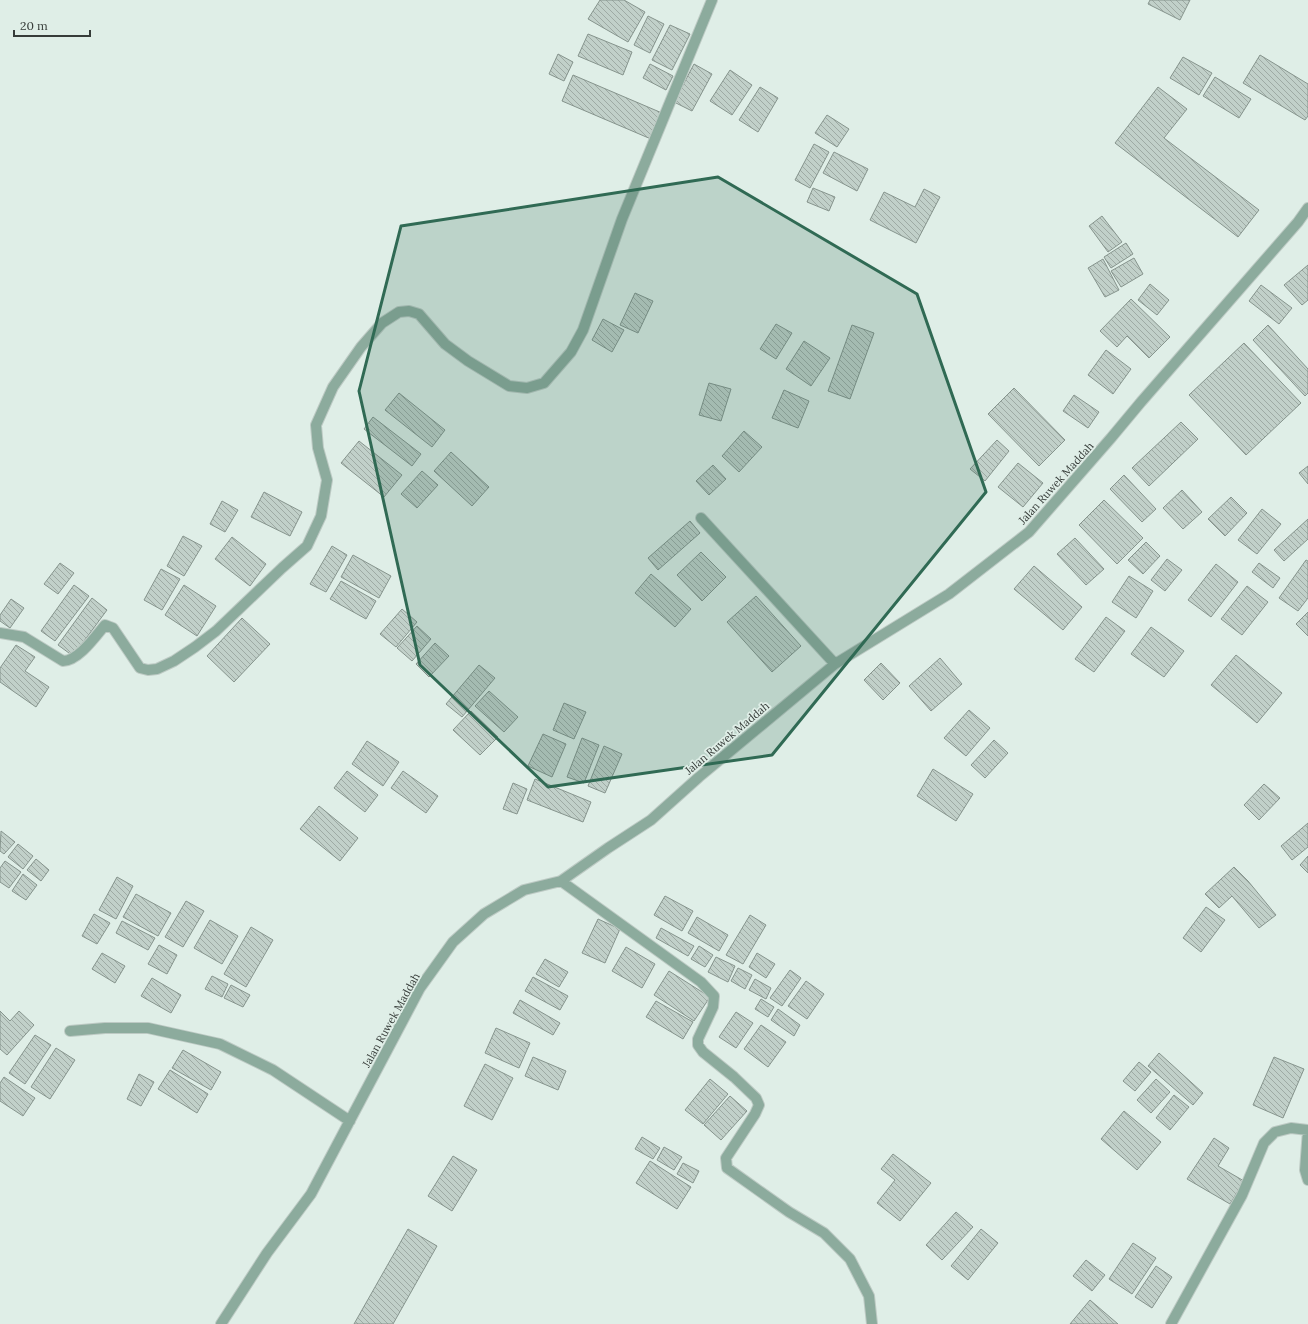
<svg xmlns="http://www.w3.org/2000/svg" width="1308" height="1324" font-family="Lora,serif">
<defs>
<pattern id="building-back-hatch" width="6" height="6" patternUnits="userSpaceOnUse"><rect width="6" height="6" fill="#c1d0c9"/><path d="M-1 5l2 2M0 0l6 6M5-1l2 2" fill="none" stroke="#9eaaa4"/></pattern>
</defs>
<rect width="100%" height="100%" fill="#dfeee7"/>
<path fill="url(#building-back-hatch)" stroke="#86948d" d="M 600,0 L 624,0 L 645,12 L 628,42 L 588,19 Z
M 1150,0 L 1190,0 L 1180,20 L 1148,4 Z
M 648,16 L 664,24 L 650,53 L 634,45 Z
M 670,25 L 690,34 L 672,70 L 652,60 Z
M 588,34 L 632,52 L 623,75 L 578,56 Z
M 558,54 L 573,62 L 564,81 L 549,74 Z
M 1260,55 L 1308,84 L 1308,116 L 1305,120 L 1243,83 Z
M 1183,57 L 1212,73 L 1199,95 L 1170,78 Z
M 650,64 L 673,76 L 666,90 L 643,78 Z
M 694,64 L 712,74 L 692,111 L 674,102 Z
M 730,70 L 752,85 L 732,115 L 710,101 Z
M 573,75 L 662,113 L 651,139 L 562,101 Z
M 1215,77 L 1251,99 L 1239,118 L 1203,96 Z
M 760,87 L 778,98 L 758,132 L 739,120 Z
M 1158,87 L 1187,109 L 1164,138 L 1259,210 L 1238,237 L 1115,143 Z
M 827,115 L 849,129 L 837,147 L 815,133 Z
M 814,144 L 829,152 L 810,188 L 795,180 Z
M 834,152 L 868,169 L 857,191 L 823,173 Z
M 813,188 L 835,197 L 829,211 L 807,202 Z
M 924,189 L 940,197 L 916,243 L 870,220 L 884,192 L 915,207 Z
M 1102,216 L 1122,242 L 1108,252 L 1089,226 Z
M 1126,243 L 1133,254 L 1111,268 L 1104,257 Z
M 1134,258 L 1143,274 L 1121,287 L 1111,271 Z
M 1103,259 L 1119,290 L 1105,297 L 1088,268 Z
M 1308,265 L 1308,300 L 1302,305 L 1284,285 Z
M 1150,284 L 1169,300 L 1157,315 L 1138,300 Z
M 1261,285 L 1292,308 L 1279,324 L 1249,301 Z
M 635,293 L 653,301 L 638,333 L 620,325 Z
M 1131,299 L 1170,337 L 1149,358 L 1127,336 L 1117,347 L 1100,331 Z
M 603,319 L 624,330 L 612,352 L 592,340 Z
M 776,324 L 792,333 L 776,359 L 760,349 Z
M 852,325 L 874,333 L 850,399 L 828,391 Z
M 1268,325 L 1308,369 L 1308,393 L 1305,396 L 1253,340 Z
M 804,341 L 830,358 L 811,386 L 786,369 Z
M 1244,343 L 1301,403 L 1246,455 L 1189,395 Z
M 1106,350 L 1131,369 L 1113,394 L 1088,375 Z
M 709,383 L 731,389 L 721,421 L 699,415 Z
M 1014,388 L 1065,440 L 1039,466 L 988,414 Z
M 784,390 L 809,401 L 798,428 L 772,418 Z
M 399,393 L 445,430 L 432,447 L 385,410 Z
M 1074,395 L 1099,412 L 1088,428 L 1063,411 Z
M 373,417 L 421,454 L 412,466 L 364,429 Z
M 1181,422 L 1198,439 L 1149,486 L 1132,468 Z
M 744,431 L 762,447 L 739,472 L 722,456 Z
M 997,440 L 1009,451 L 985,481 L 970,469 Z
M 359,441 L 402,475 L 384,497 L 341,463 Z
M 451,452 L 489,487 L 472,506 L 434,471 Z
M 1018,463 L 1043,483 L 1023,507 L 998,487 Z
M 713,465 L 726,479 L 709,495 L 696,481 Z
M 1308,466 L 1308,484 L 1299,473 Z
M 422,471 L 438,485 L 417,508 L 401,494 Z
M 1124,475 L 1156,509 L 1142,522 L 1110,489 Z
M 1182,490 L 1202,512 L 1183,529 L 1163,508 Z
M 264,492 L 302,512 L 290,536 L 251,517 Z
M 1231,497 L 1247,513 L 1225,536 L 1208,519 Z
M 1104,500 L 1143,538 L 1117,564 L 1079,525 Z
M 222,501 L 238,510 L 225,532 L 210,524 Z
M 1262,509 L 1281,524 L 1257,554 L 1238,540 Z
M 1308,519 L 1308,539 L 1284,561 L 1274,550 Z
M 690,521 L 700,533 L 658,570 L 648,558 Z
M 183,536 L 202,546 L 184,576 L 167,566 Z
M 232,537 L 266,564 L 250,586 L 215,559 Z
M 1075,538 L 1104,569 L 1086,585 L 1057,554 Z
M 1146,542 L 1160,556 L 1143,574 L 1128,560 Z
M 332,546 L 347,555 L 326,592 L 310,584 Z
M 701,552 L 726,577 L 702,601 L 677,575 Z
M 353,555 L 391,576 L 379,598 L 341,577 Z
M 1167,559 L 1182,570 L 1165,591 L 1151,580 Z
M 1306,560 L 1308,561 L 1308,598 L 1298,611 L 1279,598 Z
M 60,563 L 74,573 L 58,594 L 44,584 Z
M 1259,563 L 1280,578 L 1273,588 L 1252,572 Z
M 1216,564 L 1238,582 L 1211,617 L 1188,600 Z
M 1034,566 L 1082,607 L 1063,630 L 1014,589 Z
M 161,569 L 180,579 L 162,610 L 144,600 Z
M 651,574 L 691,609 L 675,627 L 635,593 Z
M 1129,576 L 1153,591 L 1136,618 L 1112,602 Z
M 341,581 L 376,601 L 366,619 L 330,599 Z
M 74,585 L 89,596 L 55,641 L 41,631 Z
M 184,585 L 216,606 L 197,636 L 165,615 Z
M 1247,586 L 1268,602 L 1242,635 L 1221,619 Z
M 756,596 L 801,646 L 772,672 L 727,622 Z
M 92,598 L 107,610 L 73,656 L 58,645 Z
M 11,599 L 24,608 L 10,628 L 0,621 L 0,615 Z
M 402,609 L 417,622 L 396,647 L 380,634 Z
M 1308,612 L 1308,636 L 1296,624 Z
M 1106,617 L 1125,631 L 1094,672 L 1075,659 Z
M 242,618 L 270,644 L 234,682 L 207,656 Z
M 417,626 L 431,639 L 412,661 L 397,648 Z
M 1151,627 L 1184,651 L 1164,677 L 1131,654 Z
M 435,643 L 449,656 L 429,677 L 416,664 Z
M 16,645 L 35,657 L 25,671 L 49,687 L 36,707 L 0,682 L 0,668 Z
M 1236,655 L 1282,693 L 1257,723 L 1211,685 Z
M 940,658 L 962,684 L 931,711 L 909,686 Z
M 881,663 L 900,683 L 883,700 L 864,680 Z
M 479,665 L 495,678 L 462,717 L 446,704 Z
M 489,691 L 518,717 L 504,732 L 475,706 Z
M 564,703 L 586,712 L 574,739 L 553,730 Z
M 969,710 L 990,728 L 966,756 L 944,738 Z
M 471,711 L 498,737 L 480,755 L 453,730 Z
M 543,734 L 566,744 L 552,777 L 528,766 Z
M 582,738 L 599,745 L 584,783 L 567,777 Z
M 994,740 L 1008,753 L 985,778 L 971,765 Z
M 367,741 L 399,762 L 383,786 L 352,764 Z
M 604,746 L 622,754 L 605,793 L 588,786 Z
M 933,769 L 973,794 L 956,821 L 917,796 Z
M 347,771 L 378,795 L 365,812 L 334,788 Z
M 403,771 L 438,796 L 426,813 L 391,788 Z
M 535,779 L 591,802 L 583,822 L 527,800 Z
M 513,783 L 527,789 L 517,814 L 503,809 Z
M 1264,784 L 1280,798 L 1259,820 L 1244,805 Z
M 319,806 L 358,838 L 340,861 L 300,829 Z
M 1308,823 L 1308,847 L 1292,860 L 1281,846 Z
M 1,831 L 15,842 L 4,854 L 0,851 Z
M 18,844 L 33,856 L 23,869 L 8,857 Z
M 1308,856 L 1308,873 L 1300,865 Z
M 36,859 L 49,870 L 41,881 L 27,870 Z
M 5,861 L 21,872 L 9,888 L 0,882 L 0,868 Z
M 1234,867 L 1248,881 L 1276,915 L 1259,928 L 1232,896 L 1219,908 L 1205,894 Z
M 23,874 L 37,885 L 26,900 L 12,891 Z
M 117,877 L 133,886 L 116,919 L 99,910 Z
M 136,894 L 171,913 L 158,936 L 123,917 Z
M 665,896 L 693,911 L 682,931 L 654,915 Z
M 186,901 L 204,911 L 183,947 L 165,937 Z
M 1206,907 L 1225,920 L 1201,952 L 1183,938 Z
M 94,914 L 110,923 L 97,944 L 82,936 Z
M 750,915 L 766,925 L 743,964 L 726,955 Z
M 697,917 L 728,935 L 719,951 L 688,933 Z
M 598,919 L 620,929 L 605,963 L 582,953 Z
M 210,920 L 238,936 L 222,964 L 194,948 Z
M 122,921 L 155,938 L 148,950 L 116,933 Z
M 251,927 L 273,940 L 246,987 L 224,974 Z
M 661,928 L 694,946 L 688,956 L 656,938 Z
M 159,945 L 177,955 L 167,974 L 148,964 Z
M 699,946 L 713,955 L 705,967 L 691,959 Z
M 626,947 L 655,964 L 642,988 L 612,971 Z
M 102,953 L 125,966 L 115,983 L 92,969 Z
M 757,953 L 775,964 L 766,978 L 749,967 Z
M 716,957 L 735,966 L 728,982 L 708,972 Z
M 545,959 L 568,972 L 559,987 L 536,974 Z
M 738,968 L 752,975 L 745,989 L 731,981 Z
M 790,970 L 801,978 L 782,1006 L 770,998 Z
M 669,971 L 710,997 L 694,1021 L 654,995 Z
M 212,976 L 228,984 L 222,997 L 205,989 Z
M 533,977 L 568,996 L 560,1010 L 525,991 Z
M 152,978 L 181,995 L 171,1013 L 141,996 Z
M 755,979 L 771,988 L 766,999 L 749,990 Z
M 806,981 L 824,994 L 807,1019 L 788,1006 Z
M 231,985 L 250,995 L 243,1007 L 224,998 Z
M 761,999 L 774,1007 L 768,1017 L 755,1009 Z
M 520,1000 L 560,1023 L 553,1035 L 513,1013 Z
M 656,1001 L 693,1022 L 683,1039 L 646,1017 Z
M 778,1009 L 800,1025 L 794,1036 L 771,1020 Z
M 0,1011 L 10,1021 L 19,1011 L 34,1025 L 7,1055 L 0,1049 Z
M 736,1012 L 753,1023 L 736,1048 L 719,1037 Z
M 761,1025 L 786,1042 L 768,1067 L 744,1049 Z
M 496,1028 L 530,1043 L 519,1068 L 485,1053 Z
M 35,1035 L 51,1045 L 25,1084 L 9,1073 Z
M 56,1048 L 75,1060 L 50,1099 L 31,1087 Z
M 183,1050 L 221,1072 L 211,1090 L 172,1068 Z
M 1159,1053 L 1203,1093 L 1193,1105 L 1148,1066 Z
M 533,1057 L 566,1071 L 558,1090 L 525,1076 Z
M 1274,1057 L 1304,1069 L 1283,1118 L 1253,1105 Z
M 1139,1062 L 1151,1072 L 1135,1091 L 1123,1081 Z
M 485,1064 L 513,1078 L 492,1120 L 464,1106 Z
M 170,1070 L 208,1094 L 197,1113 L 158,1089 Z
M 139,1074 L 154,1082 L 141,1106 L 127,1099 Z
M 4,1077 L 35,1098 L 23,1116 L 0,1101 L 0,1083 Z
M 710,1079 L 728,1094 L 703,1124 L 685,1110 Z
M 1156,1079 L 1170,1092 L 1151,1113 L 1137,1100 Z
M 1174,1095 L 1189,1107 L 1170,1130 L 1156,1118 Z
M 730,1096 L 747,1111 L 721,1140 L 704,1125 Z
M 1124,1111 L 1161,1142 L 1137,1170 L 1101,1139 Z
M 642,1137 L 660,1148 L 653,1159 L 635,1149 Z
M 1214,1138 L 1229,1148 L 1218,1166 L 1244,1181 L 1230,1204 L 1187,1179 Z
M 664,1147 L 682,1157 L 674,1170 L 657,1160 Z
M 893,1154 L 931,1183 L 900,1221 L 877,1203 L 895,1180 L 881,1169 Z
M 453,1156 L 477,1170 L 452,1211 L 428,1196 Z
M 650,1161 L 691,1187 L 677,1209 L 636,1183 Z
M 683,1163 L 699,1171 L 693,1183 L 677,1174 Z
M 956,1212 L 973,1227 L 942,1260 L 926,1245 Z
M 408,1229 L 437,1246 L 393,1324 L 354,1324 Z
M 981,1229 L 998,1243 L 968,1280 L 951,1266 Z
M 1133,1243 L 1156,1258 L 1132,1294 L 1109,1279 Z
M 1086,1260 L 1105,1275 L 1092,1291 L 1073,1276 Z
M 1156,1266 L 1172,1277 L 1152,1308 L 1135,1297 Z
M 1090,1300 L 1118,1324 L 1070,1324 Z"/>
<g fill="none" stroke-linecap="round" stroke-linejoin="round">
<g stroke="#bdcac4" stroke-width="12">
<path id="minor" d="M 701,518 L 835,664
M 0,633 L 24,637 L 63,661 C 78,661 95,637 105,625 L 113,628 L 140,668 L 148,670 L 157,669 L 174,661 L 195,647 L 216,631 L 282,568 L 307,546 L 321,516 L 327,480 L 318,448 L 316,425 L 333,387 L 361,347 L 382,323 L 399,312 L 409,311 L 419,314 L 445,344 L 468,361 L 509,386 L 527,388 L 544,383 L 571,352 L 583,330 L 622,219 L 712,0
M 561,881 L 701,982 L 714,996 L 713,1007 L 698,1039 L 698,1045 L 703,1052 L 734,1077 L 756,1098 L 759,1105 L 755,1114 L 726,1158 L 727,1168 L 789,1212 L 824,1233 L 850,1259 L 869,1296 L 872,1324
M 70,1031 L 105,1028 L 148,1028 L 220,1044 L 273,1070 L 350,1121
M 1308,1130 L 1305,1170 L 1308,1180
M 221,1324 L 267,1253 L 311,1194 L 420,988 L 453,942 L 484,914 L 524,890 L 561,881 L 608,848 L 651,820 L 699,777 L 835,664 L 949,594 L 1029,532 L 1111,438 L 1141,402 L 1298,222 L 1308,208
M 1171,1324 L 1242,1195 L 1264,1143 L 1275,1132 L 1291,1128 L 1308,1130"/>
</g>
<use href="#minor" stroke="#8cab9d" stroke-width="10"/>
</g>
<path fill="#306a54" fill-opacity="0.2" stroke="#306a54" stroke-width="3" stroke-linejoin="round" d="M 718,177 L 917,294 L 986,492 L 772,755 L 548,787 L 420,665 L 359,391 L 401,226 Z"/>
<g text-anchor="middle" dominant-baseline="central" stroke-width="3.5" stroke-linejoin="round" paint-order="stroke">
<g font-size="11" fill="#363c39" stroke="#dfeee7">
<text transform="translate(1056 483) rotate(-48)">Jalan Ruwek Maddah</text>
<text transform="translate(727 738) rotate(-40)">Jalan Ruwek Maddah</text>
<text transform="translate(391 1020) rotate(-61)">Jalan Ruwek Maddah</text>
</g>
</g>
<path d="M14 30v6h76v-6" fill="none" stroke="#363c39" stroke-width="2"/>
<text x="20" y="30" font-size="12" fill="#363c39" stroke="#dfeee7" stroke-width="3" paint-order="stroke">20 m</text>
</svg>
